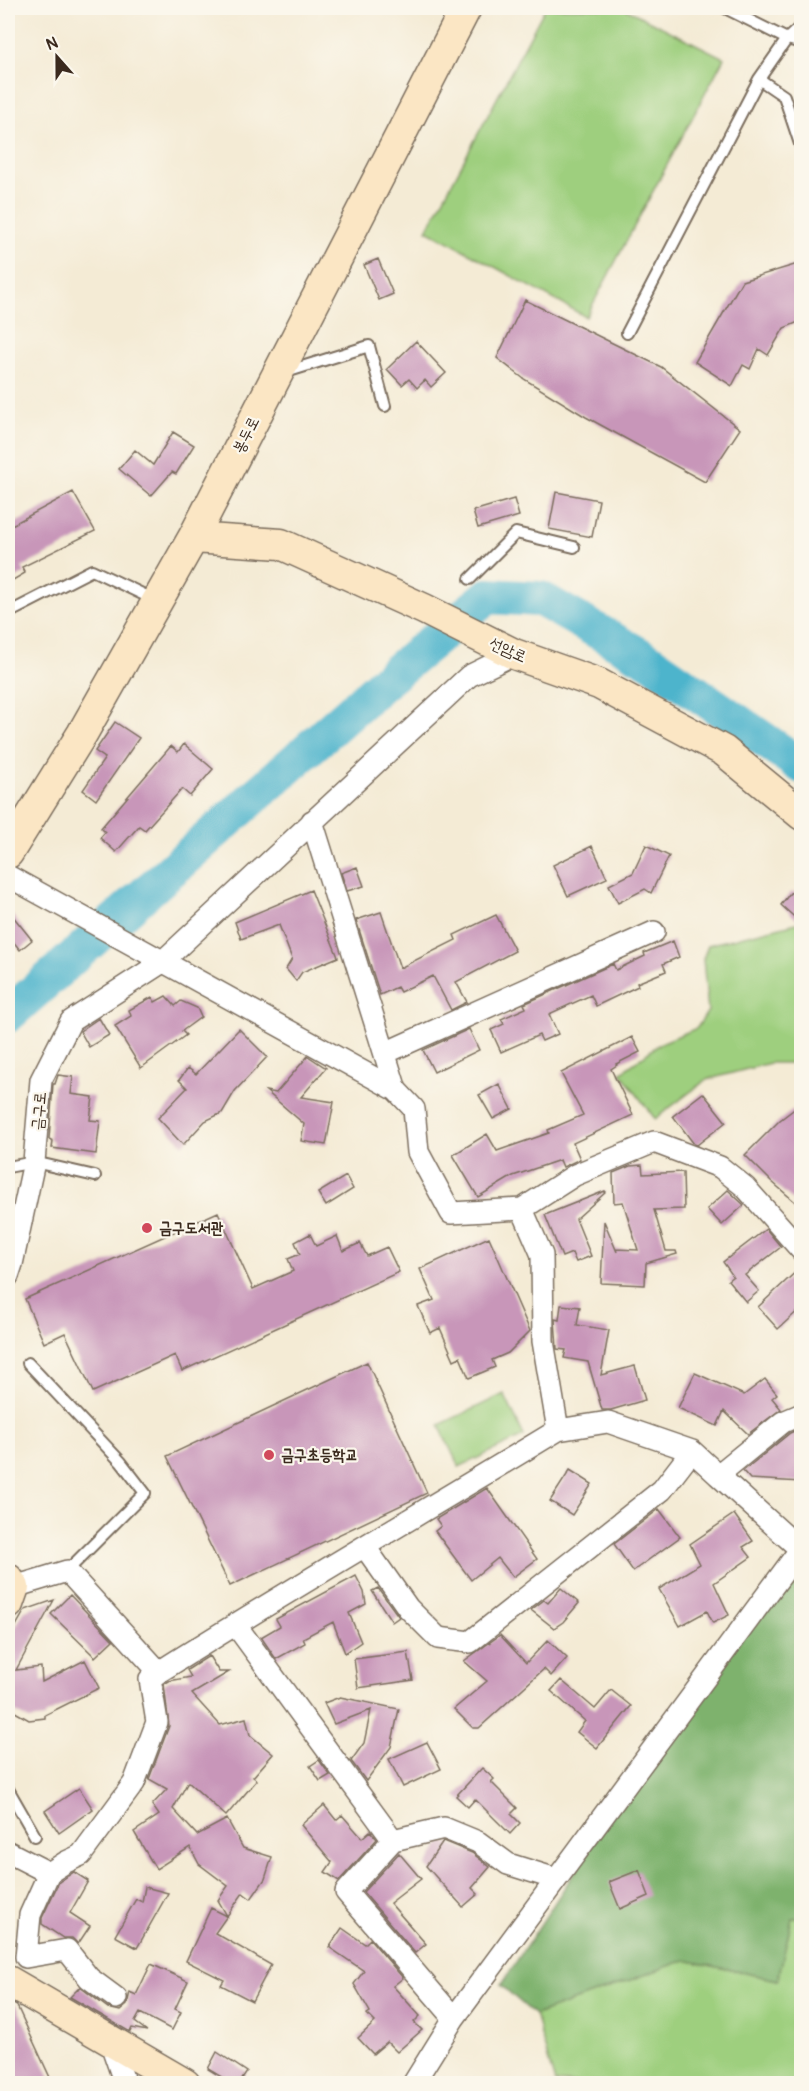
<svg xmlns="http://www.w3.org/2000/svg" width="809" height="2091" font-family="Pangolin,'Poor Story',sans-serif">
<rect width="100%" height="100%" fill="#fbf7ec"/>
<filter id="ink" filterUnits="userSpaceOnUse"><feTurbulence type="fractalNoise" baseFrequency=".0167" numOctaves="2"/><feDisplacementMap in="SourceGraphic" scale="12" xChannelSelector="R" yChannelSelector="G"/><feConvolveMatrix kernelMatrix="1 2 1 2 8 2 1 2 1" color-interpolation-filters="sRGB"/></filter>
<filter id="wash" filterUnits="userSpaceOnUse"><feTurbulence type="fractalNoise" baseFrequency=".008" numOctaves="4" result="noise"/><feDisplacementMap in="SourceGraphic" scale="24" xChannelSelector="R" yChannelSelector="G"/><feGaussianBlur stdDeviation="1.35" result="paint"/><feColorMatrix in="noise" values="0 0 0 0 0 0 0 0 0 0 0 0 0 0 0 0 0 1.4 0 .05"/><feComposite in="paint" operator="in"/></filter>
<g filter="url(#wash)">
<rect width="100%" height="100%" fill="#f4ebd5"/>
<path fill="#9ecf7e" stroke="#6c7c4e" stroke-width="1.5" d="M 545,8 L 624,8 L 724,58 L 586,317 L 427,230 Z
M 801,922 L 801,1063 L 770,1063 L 706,1080 L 655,1119 L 621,1073 L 661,1043 L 697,1028 L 708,1011 L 703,959 L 708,945 Z
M 504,1394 L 524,1436 L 459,1467 L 439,1425 Z
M 789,1900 L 801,1903 L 801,2083 L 555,2083 L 535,2015 L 685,1960 L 778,1980 Z"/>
<path fill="#7eb26d" stroke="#5c6e46" stroke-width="1.5" d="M 801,1559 L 801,1918 L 792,1918 L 778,1980 L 685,1960 L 535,2015 L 501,1985 L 632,1784 Z"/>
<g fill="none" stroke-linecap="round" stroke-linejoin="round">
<path stroke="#4db4cc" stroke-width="36" d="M 8,1015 L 394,673 L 488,596 L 541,599 L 650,661 L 802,766"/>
</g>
<g id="blocks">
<path fill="#c896b9" d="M 378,259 L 393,294 L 379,300 L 364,265 Z
M 801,263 L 801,321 L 784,328 L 768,355 L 759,349 L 750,369 L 743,365 L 732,386 L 695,362 L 742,281 Z
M 525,300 L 661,367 L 740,429 L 705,482 L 586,417 L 524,379 L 497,358 Z
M 416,341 L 446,373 L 431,387 L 425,380 L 417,388 L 409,379 L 402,385 L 387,369 Z
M 173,432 L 194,445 L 176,474 L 172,472 L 151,496 L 119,469 L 135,450 L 153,465 Z
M 73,492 L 95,531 L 22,567 L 25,573 L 8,583 L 8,527 Z
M 556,492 L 599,500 L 592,537 L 549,529 Z
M 514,499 L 519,516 L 478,528 L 473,511 Z
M 115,722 L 139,738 L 96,800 L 83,790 L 105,758 L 95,751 Z
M 184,744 L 213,769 L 190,796 L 182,789 L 145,830 L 139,826 L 116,852 L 100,838 L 105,832 L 101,828 L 171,746 L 178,752 Z
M 646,845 L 669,856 L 651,893 L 645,889 L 618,903 L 609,885 L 633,873 Z
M 592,846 L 607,878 L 568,896 L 553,865 Z
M 357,867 L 364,886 L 347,891 L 341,873 Z
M 311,890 L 338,957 L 302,972 L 296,981 L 286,969 L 292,959 L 279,925 L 241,939 L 235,922 Z
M 801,891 L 801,923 L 781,905 L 790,893 Z
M 8,910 L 32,940 L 20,950 L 8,935 Z
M 381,912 L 400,968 L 456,940 L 454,935 L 496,915 L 515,951 L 456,982 L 467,1002 L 451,1010 L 433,976 L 400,992 L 397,987 L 380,995 L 356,920 Z
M 673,941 L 679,957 L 663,964 L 666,971 L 637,983 L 638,986 L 596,1006 L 591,995 L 549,1014 L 558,1034 L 542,1041 L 539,1035 L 501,1052 L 491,1030 L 504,1024 L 501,1019 L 526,1008 L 524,1004 L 613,964 L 616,970 L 645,956 L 644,953 Z
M 166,996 L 175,1006 L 181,1001 L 197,1008 L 201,1017 L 182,1031 L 186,1035 L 141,1068 L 115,1026 L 131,1016 L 129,1010 L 152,997 L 155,1002 Z
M 99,1018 L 109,1035 L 89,1047 L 80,1031 Z
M 239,1029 L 267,1057 L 235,1091 L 222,1113 L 205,1121 L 183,1145 L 158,1118 L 187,1088 L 179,1080 L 188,1068 L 196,1074 Z
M 469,1029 L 479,1050 L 434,1072 L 423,1050 Z
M 632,1037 L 640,1052 L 616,1064 L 617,1065 L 611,1069 L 633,1115 L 573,1143 L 580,1159 L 563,1167 L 560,1160 L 513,1176 L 478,1197 L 453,1155 L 487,1134 L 497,1151 L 549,1133 L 548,1130 L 583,1115 L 561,1073 Z
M 308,1056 L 326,1068 L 301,1097 L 334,1102 L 326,1145 L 301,1141 L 304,1124 L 266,1091 L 276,1093 Z
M 58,1075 L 73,1077 L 71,1094 L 93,1097 L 90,1120 L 100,1121 L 96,1154 L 52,1148 L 53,1141 L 49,1139 L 53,1084 L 55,1084 Z
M 499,1084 L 512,1109 L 493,1119 L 479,1095 Z
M 703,1093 L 726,1122 L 697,1145 L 694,1144 L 673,1116 Z
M 801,1104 L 801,1207 L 771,1181 L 745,1155 L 780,1120 Z
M 642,1165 L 643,1174 L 683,1172 L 684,1209 L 654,1210 L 666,1251 L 676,1251 L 677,1254 L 646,1263 L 645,1285 L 601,1283 L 604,1221 L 617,1252 L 616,1249 L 638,1250 L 623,1202 L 614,1203 L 613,1173 L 630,1166 Z
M 346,1176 L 353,1189 L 326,1206 L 318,1193 Z
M 728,1190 L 744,1205 L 722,1225 L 707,1209 Z
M 605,1191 L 606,1192 L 576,1219 L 591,1256 L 576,1262 L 572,1253 L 562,1257 L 545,1215 Z
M 218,1212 L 253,1289 L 293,1271 L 288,1259 L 300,1254 L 295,1242 L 310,1234 L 316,1246 L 337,1236 L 343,1251 L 360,1243 L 367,1256 L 387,1247 L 399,1272 L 182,1371 L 175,1355 L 93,1392 L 65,1333 L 44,1343 L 25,1299 Z
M 766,1229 L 781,1247 L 745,1275 L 759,1291 L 746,1302 L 728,1280 L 733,1276 L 723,1262 Z
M 489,1237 L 530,1331 L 508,1353 L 492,1360 L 495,1367 L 469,1378 L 460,1357 L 454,1360 L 440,1328 L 430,1333 L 418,1306 L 434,1300 L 420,1269 Z
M 801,1267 L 801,1308 L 778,1329 L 758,1307 Z
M 561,1305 L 580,1307 L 577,1325 L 609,1330 L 601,1375 L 635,1366 L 645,1400 L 611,1410 L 602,1410 L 588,1362 L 564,1358 L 566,1350 L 557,1349 L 555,1319 L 559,1320 Z
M 367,1362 L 427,1493 L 230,1586 L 167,1456 Z
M 695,1373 L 744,1395 L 765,1379 L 777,1394 L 772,1398 L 781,1409 L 748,1434 L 724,1411 L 717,1426 L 678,1408 Z
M 801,1428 L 801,1482 L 750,1479 L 743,1471 L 790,1433 Z
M 570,1470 L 592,1484 L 572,1515 L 550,1501 Z
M 487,1488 L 537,1559 L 513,1577 L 498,1558 L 471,1580 L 435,1531 L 441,1526 L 436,1519 Z
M 659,1509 L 680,1537 L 633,1571 L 614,1544 Z
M 734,1514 L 753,1541 L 743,1547 L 751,1557 L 714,1583 L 729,1615 L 713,1623 L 707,1611 L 680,1626 L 659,1589 L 700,1564 L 690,1544 Z
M 356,1576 L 364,1592 L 366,1604 L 349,1613 L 361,1642 L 345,1653 L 333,1622 L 303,1638 L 305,1643 L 276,1659 L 261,1637 L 280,1626 L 276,1619 Z
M 378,1588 L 399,1617 L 392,1622 L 372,1591 Z
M 561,1588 L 579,1603 L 563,1622 L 554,1628 L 531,1610 L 544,1600 L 548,1603 Z
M 70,1595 L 113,1640 L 95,1657 L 51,1614 Z
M 54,1600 L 16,1670 L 41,1667 L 42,1682 L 85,1660 L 99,1688 L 45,1715 L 45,1718 L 29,1720 L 8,1708 L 8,1640 L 25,1610 Z
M 500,1635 L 526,1663 L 548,1640 L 567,1658 L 551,1676 L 544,1669 L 479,1728 L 473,1728 L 454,1709 L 487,1681 L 464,1661 Z
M 408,1652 L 413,1680 L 358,1688 L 354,1659 Z
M 209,1656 L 219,1672 L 229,1672 L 192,1694 L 220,1725 L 246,1718 L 250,1735 L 273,1754 L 253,1777 L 257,1780 L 226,1816 L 188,1782 L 173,1809 L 197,1835 L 227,1819 L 243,1848 L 272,1857 L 265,1879 L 251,1899 L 243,1893 L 215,1933 L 271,1965 L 252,2001 L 221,1985 L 224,1980 L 186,1961 L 211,1908 L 227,1916 L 218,1900 L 228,1886 L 199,1864 L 190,1847 L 156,1869 L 134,1832 L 159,1815 L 152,1805 L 167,1789 L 149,1779 L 169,1726 L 164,1684 L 169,1681 L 191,1677 L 187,1670 Z
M 561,1680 L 595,1709 L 611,1690 L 631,1706 L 597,1748 L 577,1732 L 585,1721 L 551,1691 Z
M 340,1697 L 399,1709 L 391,1747 L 366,1781 L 351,1761 L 364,1743 L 371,1710 L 334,1724 L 324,1703 Z
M 427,1742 L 441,1769 L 403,1787 L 389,1759 Z
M 319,1760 L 330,1775 L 320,1781 L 310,1766 Z
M 482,1768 L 494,1779 L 491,1782 L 517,1808 L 511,1814 L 520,1823 L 510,1834 L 475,1799 L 468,1807 L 456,1796 Z
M 79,1788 L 93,1809 L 59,1833 L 45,1811 Z
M 324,1805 L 336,1820 L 342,1815 L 362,1838 L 370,1831 L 377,1839 L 339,1881 L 325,1872 L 332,1862 L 301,1825 Z
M 443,1841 L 472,1853 L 490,1867 L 472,1888 L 478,1894 L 463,1907 L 426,1866 Z
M 399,1853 L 421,1879 L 390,1903 L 426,1944 L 415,1953 L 363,1892 Z
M 639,1870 L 649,1896 L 620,1909 L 609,1882 Z
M 74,1872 L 88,1881 L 70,1913 L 90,1926 L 78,1944 L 72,1938 L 63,1938 L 42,1924 L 42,1918 L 59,1882 Z
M 145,1887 L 168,1893 L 137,1948 L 115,1936 L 136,1899 L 142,1902 Z
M 342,1928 L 365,1944 L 370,1939 L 403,1978 L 393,1986 L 420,2016 L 414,2022 L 422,2030 L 397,2052 L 387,2042 L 373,2054 L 358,2038 L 375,2022 L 367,2014 L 370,2012 L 354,1984 L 364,1971 L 329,1947 Z
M 151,1964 L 188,1981 L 175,2009 L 181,2012 L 172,2030 L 140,2013 L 135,2022 L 147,2031 L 132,2028 L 130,2032 L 70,1997 L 80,1987 L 108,2008 L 120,2011 L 127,2005 L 130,1992 L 136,1995 Z
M 8,2001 L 17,2006 L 53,2084 L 17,2084 L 8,2064 Z
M 217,2052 L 247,2072 L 239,2084 L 233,2084 L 208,2069 Z"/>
</g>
</g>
<g filter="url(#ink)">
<use href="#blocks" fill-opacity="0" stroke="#7c6e5e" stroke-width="1.5"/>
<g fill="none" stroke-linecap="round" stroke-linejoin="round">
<g stroke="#7c6e5e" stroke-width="14">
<path id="lane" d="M 802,25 L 787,39 L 802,43
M 759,79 L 784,96 L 802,150
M 627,333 L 759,79 L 787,39 L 725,8
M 286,372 L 369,346 L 385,406
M 470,579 L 516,533 L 574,547
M 8,613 L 92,570 L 157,601
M 8,1167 L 34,1162 L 95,1176
M 28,1363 L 121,1462 L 145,1493 L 67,1571
M 8,1789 L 35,1836"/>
</g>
<g stroke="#7c6e5e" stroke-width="24">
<path id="street" d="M 8,876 L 396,1090
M 385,1053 L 654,932
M 522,1209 L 575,1175 L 654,1142 L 720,1167 L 745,1187 L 802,1251
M 8,1276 L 12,1264 L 34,1162 L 41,1080 L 71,1021 L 161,963 L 469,676 L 514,654
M 692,1451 L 718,1475 L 783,1422 L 802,1414
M 718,1475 L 800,1549
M 365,1547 L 408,1608 L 438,1638 L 470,1642 L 662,1490 L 692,1451 L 608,1422 L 558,1430
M 14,1587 L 67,1571 L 159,1672 C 290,1589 425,1511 558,1430 L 543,1341 L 542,1255 L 522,1209 L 451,1213 L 418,1152 L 414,1109 L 396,1090 L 312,821
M 235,1624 L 393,1840 L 346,1892 L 454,2018
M 393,1840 L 444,1828 L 478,1842 L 508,1864 L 556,1879
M 8,1852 L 49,1873 L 30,1915 L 26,1957 L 67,1950 L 89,1978 L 116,1998
M 49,1873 L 66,1862 L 81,1855 L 134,1783 L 157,1722 L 150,1679 L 159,1672
M 110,2041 L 125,2084
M 413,2084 L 454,2018 L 802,1547"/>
</g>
<g stroke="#7c6e5e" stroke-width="33">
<path id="secondary" d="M 193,538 L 281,544 L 424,609 L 514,654 L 599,684 L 724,751 L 802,815
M 8,853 L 82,734 L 193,538 L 466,8
M 8,1579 L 14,1587 L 8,1604
M 8,1981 L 185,2084"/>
</g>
<use href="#lane" stroke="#fff" stroke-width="10"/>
<use href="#street" stroke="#fff" stroke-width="21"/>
<use href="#secondary" stroke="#fbe6c4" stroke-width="30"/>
</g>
</g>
<g fill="#d1495b" stroke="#fbf7ec" stroke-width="2">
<circle cx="147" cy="1228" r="6"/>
<circle cx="269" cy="1455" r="6"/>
</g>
<g text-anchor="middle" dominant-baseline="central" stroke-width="4.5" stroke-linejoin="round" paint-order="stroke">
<g font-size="16" fill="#3b2a1e" stroke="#fbf7ec">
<text transform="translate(246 435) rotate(-63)">봉두로</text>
<text transform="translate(508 650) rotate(24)">선암로</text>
<text transform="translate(39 1111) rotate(-85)">금구로</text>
</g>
<g font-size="16" font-weight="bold" fill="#3b2a1e" stroke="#fbf7ec" text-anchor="start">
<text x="159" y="1228">금구도서관</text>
<text x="281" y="1455">금구초등학교</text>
</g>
</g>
<rect width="809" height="2091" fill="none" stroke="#fbf7ec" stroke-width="30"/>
<g transform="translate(57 57) rotate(339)" stroke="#fbf7ec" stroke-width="4.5" paint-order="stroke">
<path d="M0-4.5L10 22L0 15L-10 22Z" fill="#3b2a1e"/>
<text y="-9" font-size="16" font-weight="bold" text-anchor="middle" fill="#3b2a1e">N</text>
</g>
</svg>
